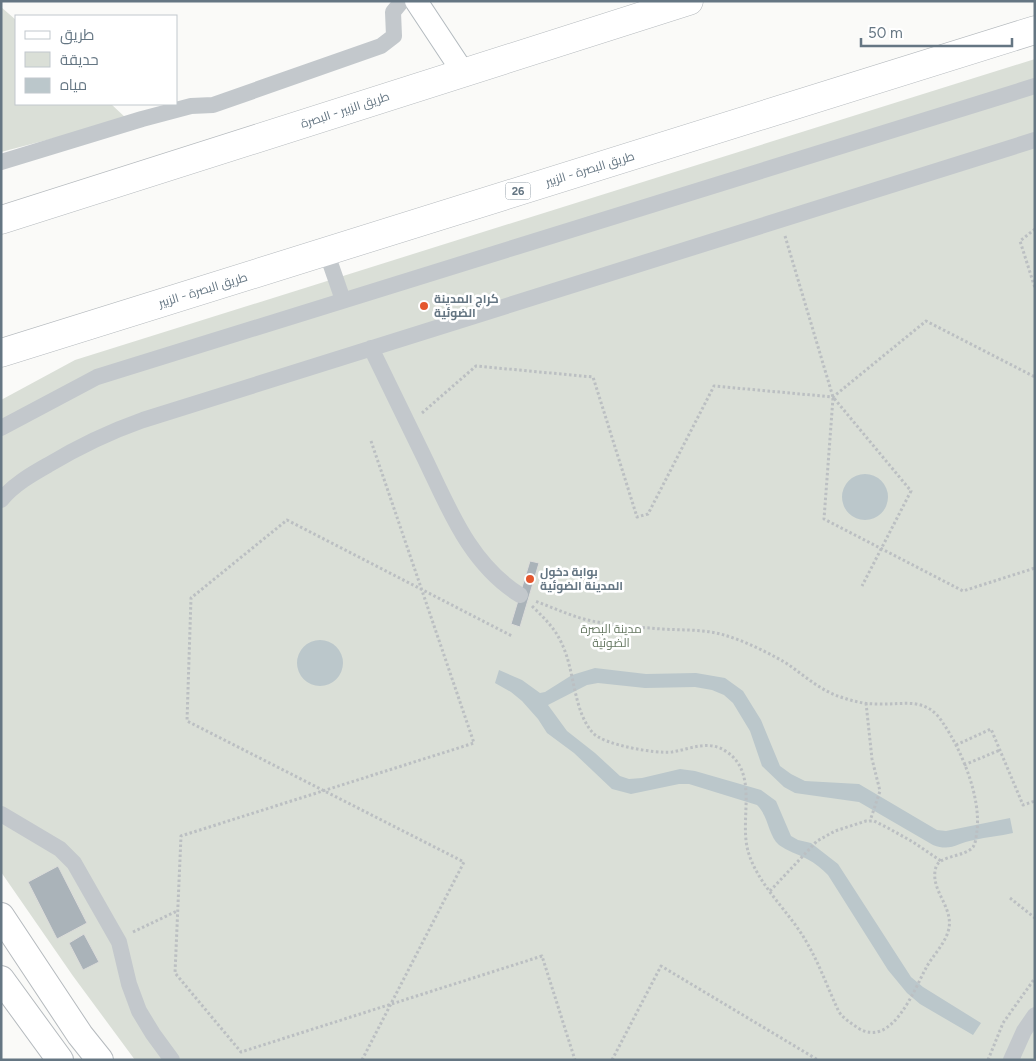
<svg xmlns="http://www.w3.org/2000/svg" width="1036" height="1061" font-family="Figtree,Cairo,sans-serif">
<rect width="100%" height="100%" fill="#fafaf8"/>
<path fill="#dadfd7" d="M 1,7 L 16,20 L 16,104 L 111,104 L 127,119 L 1,152 Z
M 1035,59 L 1035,1060 L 135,1060 L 73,976 L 1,872 L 1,400 L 75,360 Z"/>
<path fill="#bbc7cb" d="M842 497a23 23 0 1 1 46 0a23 23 0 1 1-46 0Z
M297 663a23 23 0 1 1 46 0a23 23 0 1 1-46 0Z
M 595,668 L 646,674 L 696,673 L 725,678 L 743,691 L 761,720 L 780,766 L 791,774 L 805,781 L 859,784 L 937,830 L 946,831 L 1010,818 L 1013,833 C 1000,836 987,837 974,840 C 957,843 951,852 933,845 L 859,802 L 795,793 L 784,787 L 762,766 L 750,731 L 733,703 L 724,695 L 712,690 L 695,687 L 645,688 L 598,683 L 587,685 L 548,705 L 567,731 L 595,753 L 620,776 L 629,779 L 642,778 L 680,769 L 695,771 L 761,790 L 776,801 L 791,836 L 798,840 L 811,843 L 838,864 L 911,977 L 923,987 L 981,1023 L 973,1035 L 920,1004 L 907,993 L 888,970 L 828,875 C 822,869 815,863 807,859 C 798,854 787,851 779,845 C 768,835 769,817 757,805 L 689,784 L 679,784 L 631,794 L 612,789 L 574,753 L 547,733 L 538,719 L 522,701 L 511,692 L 495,683 L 499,670 L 522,680 L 540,693 L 545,692 L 572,675 Z"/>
<path fill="#aab3b9" stroke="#dcdcda" d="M 530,561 L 539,563 L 520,627 L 511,624 Z
M 58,866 L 87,923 L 57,939 L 28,882 Z
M 84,934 L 99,962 L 83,970 L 69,943 Z"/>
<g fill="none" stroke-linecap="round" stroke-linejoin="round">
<g stroke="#b3babf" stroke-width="24">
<path id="secondary" d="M 416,1 L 463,72"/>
</g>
<g stroke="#b5babe" stroke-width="28">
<path id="primary" d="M 1,916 L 80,1035 L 100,1060
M 1,979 L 60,1060"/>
</g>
<g stroke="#b4b9bd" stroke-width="29">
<path id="highway" d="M 1,220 L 689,1
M 1,353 L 1035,30"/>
</g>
<path stroke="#bbbfc2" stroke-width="3" stroke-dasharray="2.5 2.5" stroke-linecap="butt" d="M 1035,229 L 1020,241 L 1035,288
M 785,236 L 833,397 L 911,491 L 862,586
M 833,398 L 824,519 L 963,591 L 1035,568
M 422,413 L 476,366 L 593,377 L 637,517 L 648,514 L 714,386 L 833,397 L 926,321 L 1035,377
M 371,441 L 474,743 L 181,836 L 175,973 L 241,1052 L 542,956 L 575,1060
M 532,606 C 544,618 555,628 562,644 C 575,671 573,711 593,733 C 604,745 656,754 672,752 C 691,749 709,739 727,752 C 759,774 739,819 748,851 C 758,886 790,912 807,943 C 820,965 828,989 839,1012 C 844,1019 851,1023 858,1028 C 892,1049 914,990 926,968 C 933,955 946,943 949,928 C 953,906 929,889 936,867 C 940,855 965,857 973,847 C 976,843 976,836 977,831 C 981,797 962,751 943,723 C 926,696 904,705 878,704 C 866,704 855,702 844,698 C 822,692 805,676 786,663 C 767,652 745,641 724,635 C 701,628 675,631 651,628 C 632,627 611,625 592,621 C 573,617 554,608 535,601
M 866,703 L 872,759 L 880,791 L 870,821
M 956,745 L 991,729 L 1023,805 L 1035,801
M 964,765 L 1000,750
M 770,891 L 817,841 L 835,831 L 866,821 L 874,821 L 888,828 L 913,842 L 941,861
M 1010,898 L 1035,918
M 133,932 L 177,911
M 362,1060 L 464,862 L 187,721 L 191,598 L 287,520 L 512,636
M 612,1060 L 661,966 L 818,1060
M 988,1060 L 1003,1023 L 1035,978"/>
<path stroke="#c3c8cc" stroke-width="16" d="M 1,162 L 142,119 L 191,106 L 213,105 L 381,46 L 394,36 L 393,12 L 402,1
M 326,251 L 343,300
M 371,348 C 389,385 407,422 425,459 C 449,509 470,564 520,595
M 1,428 L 97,377 L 1035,86
M 1,500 C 13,485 32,474 48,465 C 78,447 109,432 143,420 L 1035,140
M 1,814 L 60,849 L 74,863 L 119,942 L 129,984 L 139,1011 L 153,1034 L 172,1060
M 1011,1060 L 1024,1031 L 1035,1015"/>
<use href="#secondary" stroke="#fff" stroke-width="22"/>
<use href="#primary" stroke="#fff" stroke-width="26"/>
<use href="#highway" stroke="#fff" stroke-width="28"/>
</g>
<g fill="#e4572e" stroke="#fff" stroke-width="2">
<circle cx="424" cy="306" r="5"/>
<circle cx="530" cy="579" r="5"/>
</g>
<g text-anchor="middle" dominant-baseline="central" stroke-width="5" stroke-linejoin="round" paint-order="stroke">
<rect fill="#fff" stroke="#939fa8" stroke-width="1" x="505.5" y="182.5" width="25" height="17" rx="4"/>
<g font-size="11" font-weight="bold" fill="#657683">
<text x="518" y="191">26</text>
</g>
<g font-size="12" fill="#657683" stroke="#fff">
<text transform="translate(345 110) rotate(-18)">طريق الزبير - البصرة</text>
<text transform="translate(590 169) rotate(-17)">طريق البصرة - الزبير</text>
<text transform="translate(203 290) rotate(-17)">طريق البصرة - الزبير</text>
</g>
<g font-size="12" font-weight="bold" fill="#657683" stroke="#fff" text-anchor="start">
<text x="434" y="299">كراج المدينة<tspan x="434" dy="14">الضوئية</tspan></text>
<text x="540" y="572">بوابة دخول<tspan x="540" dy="14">المدينة الضوئية</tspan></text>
</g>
<g font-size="12" fill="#687a64" stroke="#fff">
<text x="611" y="629">مدينة البصرة<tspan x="611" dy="14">الضوئية</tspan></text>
</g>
</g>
<rect width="1036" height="1061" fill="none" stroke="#657683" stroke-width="5"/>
<rect x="15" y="15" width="162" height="90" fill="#ffffff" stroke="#c1c8cd"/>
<rect x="25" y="31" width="25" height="8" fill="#ffffff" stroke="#c1c8cd"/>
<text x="60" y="40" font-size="15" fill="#657683">طريق</text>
<rect x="25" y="52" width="25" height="15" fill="#dadfd7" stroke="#c1c8cd"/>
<text x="60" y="65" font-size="15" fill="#657683">حديقة</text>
<rect x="25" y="78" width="25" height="15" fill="#bbc7cb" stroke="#c1c8cd"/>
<text x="60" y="90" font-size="15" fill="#657683">مياه</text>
<path d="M861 38v8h151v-8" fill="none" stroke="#657683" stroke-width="2.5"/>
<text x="868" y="38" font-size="15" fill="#657683" stroke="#ffffff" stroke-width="4" paint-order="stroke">50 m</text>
</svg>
